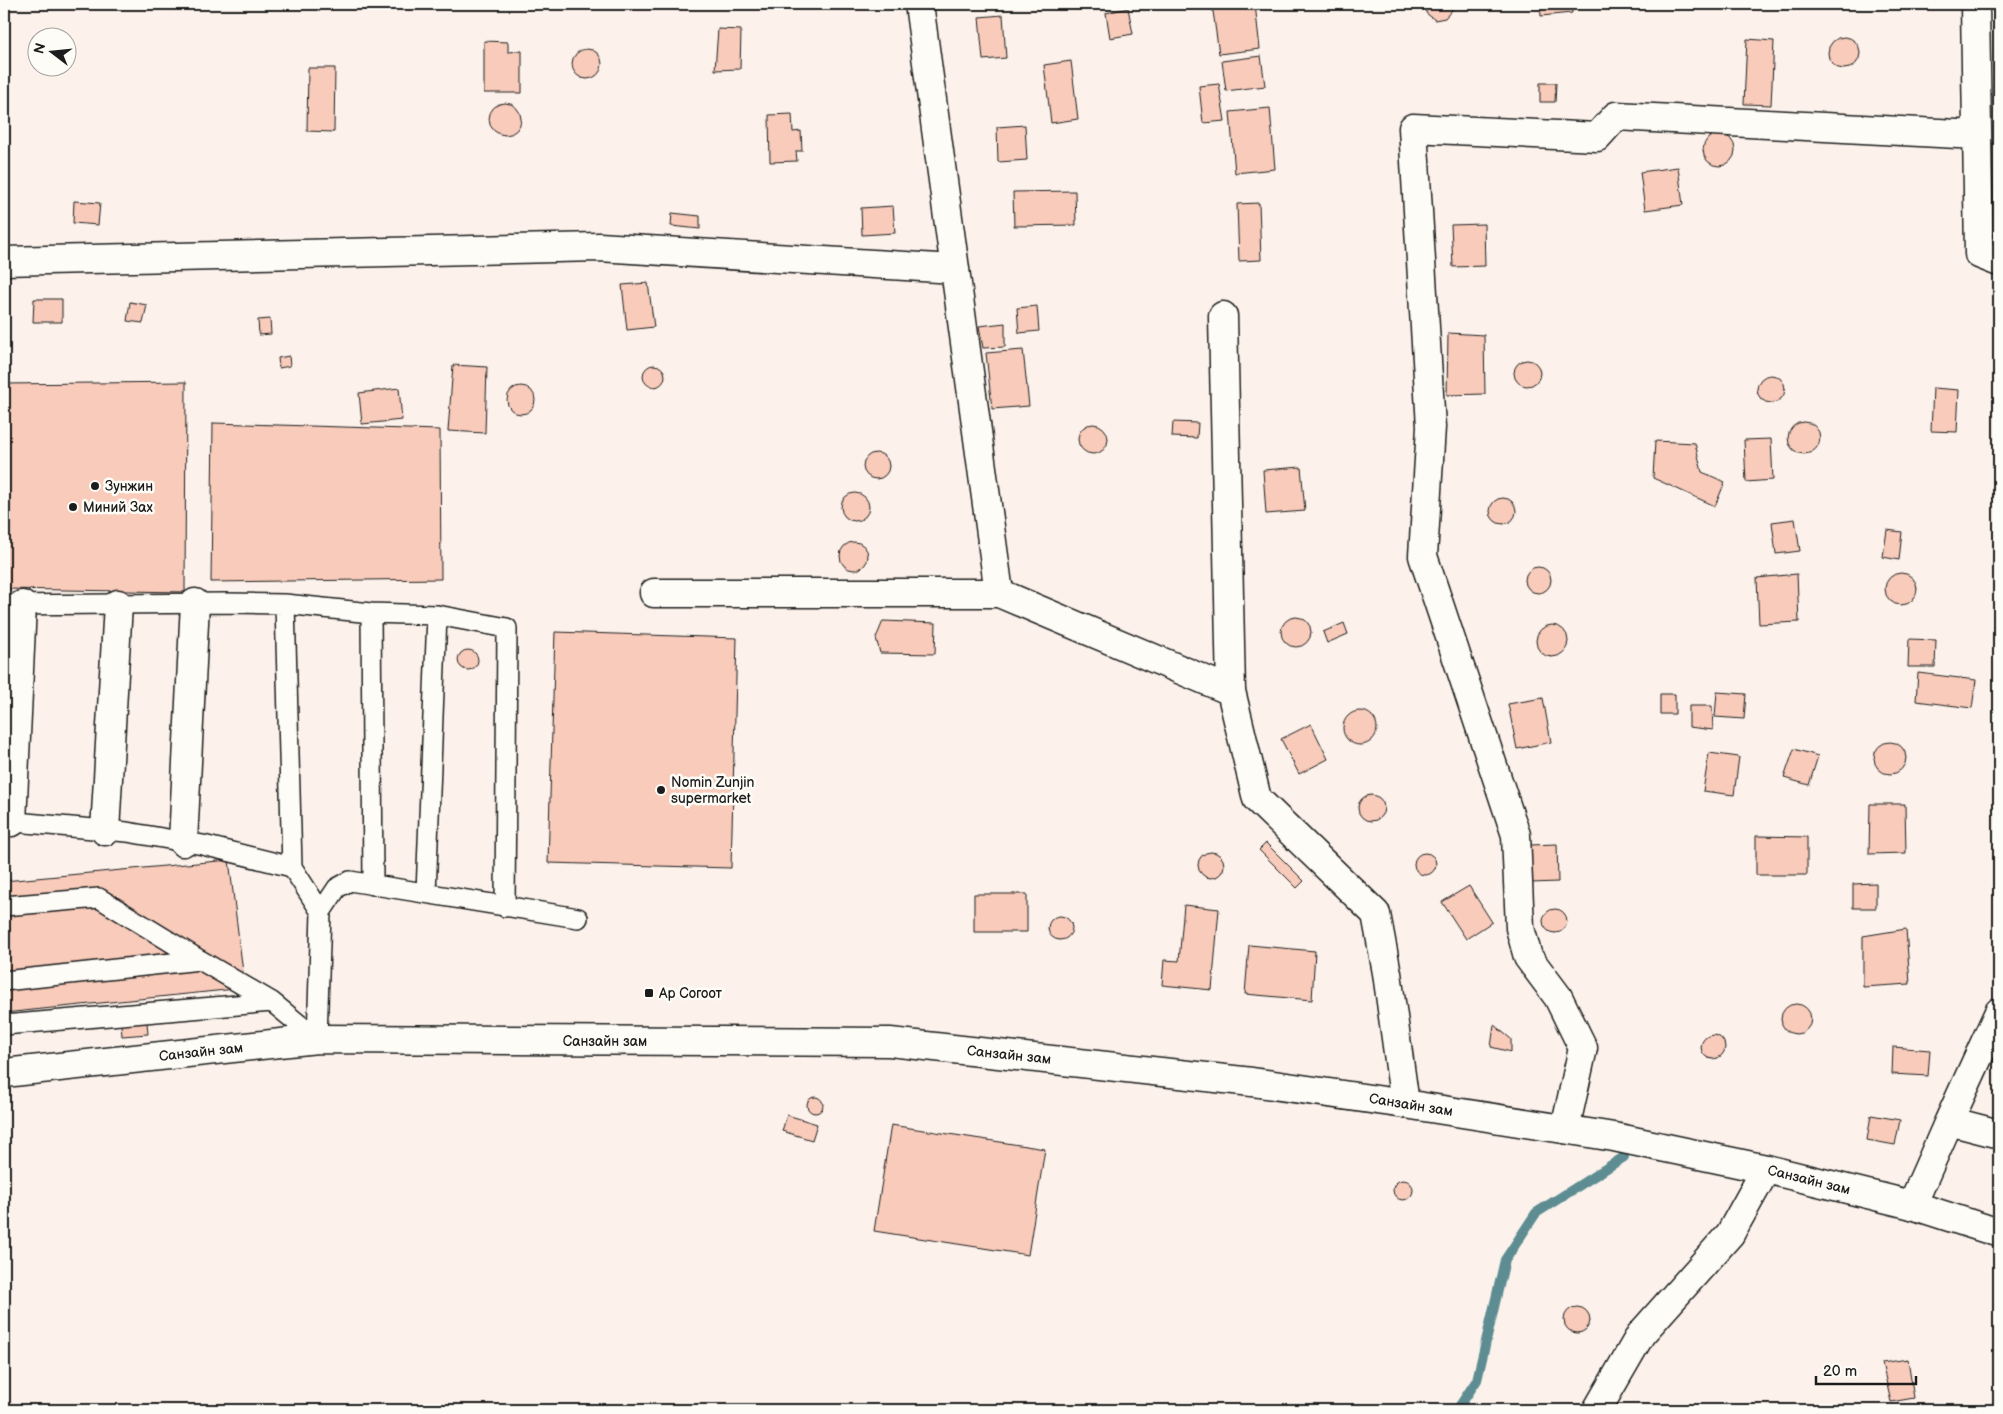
<svg xmlns="http://www.w3.org/2000/svg" width="2003" height="1414" font-family="'Balsamiq Sans',sans-serif">
<rect width="100%" height="100%" fill="#fcf2eb"/>
<filter id="ink" filterUnits="userSpaceOnUse"><feTurbulence type="fractalNoise" baseFrequency=".02" numOctaves="2"/><feDisplacementMap in="SourceGraphic" scale="10" xChannelSelector="R" yChannelSelector="G"/><feConvolveMatrix kernelMatrix="1 2 1 2 8 2 1 2 1" color-interpolation-filters="sRGB"/></filter>
<g filter="url(#ink)">
<g fill="none" stroke-linecap="round" stroke-linejoin="round">
<path stroke="#5d8d92" stroke-width="10" d="M 1457,1410 L 1477,1380 L 1505,1260 L 1536,1213 L 1624,1157"/>
</g>
<path fill="#f8cbbb" stroke="#1c1c1c" d="M 1212,4 L 1255,4 L 1260,49 L 1219,54 Z
M 1425,4 L 1452,4 L 1452,10 L 1445,18 L 1435,20 L 1426,13 Z
M 1540,4 L 1571,4 L 1572,13 L 1541,16 Z
M 1128,8 L 1133,34 L 1110,38 L 1106,13 Z
M 1003,15 L 1006,58 L 983,60 L 979,17 Z
M 718,29 L 741,30 L 740,69 L 715,70 Z
M1828 53a16 16 0 1 1 32 0a16 16 0 1 1-32 0Z
M 1747,39 L 1774,41 L 1771,105 L 1744,104 Z
M 484,41 L 508,42 L 508,52 L 522,51 L 522,93 L 484,93 Z
M572 64a15 15 0 1 1 30 0a15 15 0 1 1-30 0Z
M 1261,56 L 1265,86 L 1226,91 L 1222,61 Z
M 1071,61 L 1078,119 L 1051,123 L 1044,65 Z
M 308,68 L 335,68 L 334,132 L 307,131 Z
M 1540,83 L 1556,83 L 1555,102 L 1540,102 Z
M 1219,84 L 1225,121 L 1203,123 L 1199,86 Z
M489 119a16 16 0 1 1 32 0a16 16 0 1 1-32 0Z
M 1270,108 L 1275,169 L 1235,173 L 1230,112 Z
M 792,114 L 793,132 L 801,131 L 802,151 L 796,151 L 797,161 L 770,162 L 769,115 Z
M 1025,125 L 1027,160 L 998,162 L 997,127 Z
M1703 150a16 16 0 1 1 32 0a16 16 0 1 1-32 0Z
M 1678,167 L 1683,205 L 1645,210 L 1640,172 Z
M 1075,191 L 1076,225 L 1014,226 L 1013,192 Z
M 74,201 L 100,203 L 98,225 L 73,223 Z
M 1259,203 L 1261,260 L 1239,261 L 1237,204 Z
M 893,206 L 895,233 L 862,235 L 861,208 Z
M 672,213 L 700,216 L 700,229 L 671,226 Z
M 1484,224 L 1485,266 L 1453,267 L 1451,225 Z
M 648,283 L 654,327 L 627,330 L 622,285 Z
M 34,299 L 62,299 L 62,322 L 33,322 Z
M 130,302 L 147,305 L 143,323 L 127,321 Z
M 1037,306 L 1039,331 L 1019,333 L 1017,308 Z
M 270,319 L 271,334 L 259,335 L 258,320 Z
M 1005,323 L 1005,347 L 983,348 L 979,326 Z
M 1448,333 L 1484,335 L 1485,394 L 1447,395 Z
M 1023,350 L 1029,406 L 992,409 L 986,353 Z
M 289,356 L 290,366 L 279,368 L 278,358 Z
M1514 373a13 13 0 1 1 26 0a13 13 0 1 1-26 0Z
M 453,365 L 487,367 L 485,433 L 448,431 Z
M643 376a11 11 0 1 1 22 0a11 11 0 1 1-22 0Z
M1757 389a14 14 0 1 1 28 0a14 14 0 1 1-28 0Z
M 186,382 L 185,592 L 4,589 L 4,384 Z
M507 400a14 14 0 1 1 28 0a14 14 0 1 1-28 0Z
M 399,388 L 402,420 L 362,424 L 359,393 Z
M 1933,388 L 1959,390 L 1957,432 L 1931,431 Z
M1788 438a16 16 0 1 1 32 0a16 16 0 1 1-32 0Z
M 1173,422 L 1198,423 L 1197,438 L 1172,437 Z
M 213,423 L 440,430 L 441,579 L 211,582 Z
M1078 439a15 15 0 1 1 30 0a15 15 0 1 1-30 0Z
M 1771,439 L 1773,480 L 1746,482 L 1744,440 Z
M 1655,441 L 1695,443 L 1702,472 L 1725,482 L 1715,506 L 1653,478 Z
M863 466a13 13 0 1 1 26 0a13 13 0 1 1-26 0Z
M 1301,467 L 1305,511 L 1266,514 L 1263,470 Z
M841 507a14 14 0 1 1 28 0a14 14 0 1 1-28 0Z
M1490 511a13 13 0 1 1 26 0a13 13 0 1 1-26 0Z
M 1795,519 L 1800,551 L 1776,554 L 1772,522 Z
M 1887,530 L 1902,532 L 1899,560 L 1883,557 Z
M840 556a14 14 0 1 1 28 0a14 14 0 1 1-28 0Z
M1525 580a13 13 0 1 1 26 0a13 13 0 1 1-26 0Z
M1885 589a16 16 0 1 1 32 0a16 16 0 1 1-32 0Z
M 1797,574 L 1799,622 L 1759,624 L 1757,578 Z
M1281 632a15 15 0 1 1 30 0a15 15 0 1 1-30 0Z
M 883,621 L 936,623 L 935,654 L 880,653 L 876,638 Z
M 1344,623 L 1348,634 L 1327,643 L 1323,632 Z
M1536 641a16 16 0 1 1 32 0a16 16 0 1 1-32 0Z
M 555,632 L 737,638 L 731,868 L 548,863 Z
M 1909,639 L 1936,640 L 1935,667 L 1908,667 Z
M458 660a10 10 0 1 1 20 0a10 10 0 1 1-20 0Z
M 1918,673 L 1976,680 L 1972,708 L 1916,701 Z
M 1717,692 L 1746,694 L 1744,719 L 1715,717 Z
M 1660,694 L 1675,694 L 1675,714 L 1660,714 Z
M 1543,698 L 1551,742 L 1517,749 L 1508,704 Z
M 1689,706 L 1712,706 L 1713,730 L 1689,727 Z
M1343 728a17 17 0 1 1 34 0a17 17 0 1 1-34 0Z
M 1311,724 L 1328,759 L 1299,774 L 1281,739 Z
M1874 758a16 16 0 1 1 32 0a16 16 0 1 1-32 0Z
M 1794,749 L 1818,756 L 1809,785 L 1784,778 Z
M 1709,753 L 1739,757 L 1734,795 L 1703,791 Z
M1358 808a13 13 0 1 1 26 0a13 13 0 1 1-26 0Z
M 1870,804 L 1905,804 L 1906,853 L 1869,854 Z
M 1756,836 L 1807,837 L 1807,875 L 1756,875 Z
M 1266,843 L 1304,881 L 1297,888 L 1259,850 Z
M 1557,844 L 1558,882 L 1531,883 L 1530,845 Z
M1198 865a13 13 0 1 1 26 0a13 13 0 1 1-26 0Z
M1414 864a11 11 0 1 1 22 0a11 11 0 1 1-22 0Z
M 229,860 L 245,988 L 4,1013 L 4,881 Z
M 1876,883 L 1876,908 L 1853,908 L 1853,884 Z
M 1469,886 L 1492,922 L 1466,939 L 1442,902 Z
M 974,894 L 1027,894 L 1027,932 L 974,932 Z
M 1184,905 L 1219,909 L 1212,990 L 1162,985 L 1164,960 L 1179,961 Z
M1543 921a12 12 0 1 1 24 0a12 12 0 1 1-24 0Z
M1048 928a12 12 0 1 1 24 0a12 12 0 1 1-24 0Z
M 1906,929 L 1910,984 L 1863,987 L 1863,936 Z
M 1249,945 L 1315,951 L 1312,1000 L 1245,994 Z
M1781 1019a15 15 0 1 1 30 0a15 15 0 1 1-30 0Z
M 146,1011 L 148,1034 L 122,1036 L 120,1013 Z
M 1494,1025 L 1511,1039 L 1511,1052 L 1491,1047 Z
M1701 1047a12 12 0 1 1 24 0a12 12 0 1 1-24 0Z
M 1893,1047 L 1930,1050 L 1928,1076 L 1892,1074 Z
M807 1105a8 8 0 1 1 16 0a8 8 0 1 1-16 0Z
M 787,1115 L 817,1124 L 812,1140 L 782,1131 Z
M 1871,1115 L 1900,1120 L 1895,1145 L 1867,1140 Z
M 891,1125 L 1045,1149 L 1028,1255 L 874,1231 Z
M1393 1190a10 10 0 1 1 20 0a10 10 0 1 1-20 0Z
M1564 1320a13 13 0 1 1 26 0a13 13 0 1 1-26 0Z
M 1908,1359 L 1914,1398 L 1891,1402 L 1882,1363 Z"/>
<g fill="none" stroke-linecap="round" stroke-linejoin="round">
<g stroke="#1c1c1c" stroke-width="22">
<path id="service" d="M 285,604 L 292,867 L 321,912
M 4,605 L 224,603 L 285,604 L 371,613 L 437,615 L 507,628 L 505,907
M 371,613 L 373,885
M 4,821 L 127,832 L 203,845 L 292,867
M 426,893 L 437,615
M 4,906 L 99,898 L 200,960
M 4,981 L 200,960 L 272,1002
M 4,1025 L 272,1002 L 317,1039 L 321,912 L 337,888 L 350,881 L 578,918"/>
</g>
<g stroke="#1c1c1c" stroke-width="31">
<path id="minor" d="M 919,4 L 999,593 L 1231,691
M 1975,4 L 1979,254 L 1999,262
M 4,261 L 599,247 L 954,269
M 1223,316 L 1231,691 L 1257,799 L 1376,914 L 1387,973 L 1405,1104
M 654,593 L 999,593
M 12,822 L 22,605
M 105,831 L 118,604
M 183,842 L 195,603
M 1949,1121 L 1999,1012
M 1565,1129 L 1583,1048 L 1558,997 L 1528,957 L 1520,928 L 1516,835 L 1423,556 L 1431,427 L 1413,128 L 1597,137 L 1616,116 L 1977,135
M 1912,1205 L 1949,1121 L 1999,1134
M 1597,1410 L 1641,1334 L 1730,1234 L 1766,1169"/>
</g>
<g stroke="#1c1c1c" stroke-width="31">
<path id="secondary" d="M 4,1073 L 317,1039 L 890,1042 L 1252,1082 L 1405,1104 L 1614,1137 L 1766,1169 L 1912,1205 L 1999,1233"/>
</g>
<use href="#service" stroke="#fdfcf7" stroke-width="19"/>
<use href="#minor" stroke="#fdfcf7" stroke-width="28"/>
<use href="#secondary" stroke="#fdfcf7" stroke-width="28"/>
</g>
</g>
<g fill="#1c1c1c" stroke="#fdfcf7" stroke-width="2">
<circle cx="95" cy="486" r="5"/>
<circle cx="73" cy="507" r="5"/>
<circle cx="661" cy="790" r="5"/>
<rect x="644" y="988" width="10" height="10" rx="2.5"/>
</g>
<g text-anchor="middle" dominant-baseline="central" stroke-width="5" stroke-linejoin="round" paint-order="stroke">
<g font-size="14" fill="#1c1c1c" stroke="#fdfcf7" text-anchor="start">
<text x="105" y="486">Зунжин</text>
<text x="83" y="507">Миний Зах</text>
<text x="671" y="782">Nomin Zunjin<tspan x="671" dy="16">supermarket</tspan></text>
<text x="659" y="993">Ар Согоот</text>
</g>
<g font-size="14" fill="#1c1c1c" stroke="#fdfcf7">
<text x="605" y="1041">Санзайн зам</text>
<text transform="translate(201 1052) rotate(-6)">Санзайн зам</text>
<text transform="translate(1009 1055) rotate(6)">Санзайн зам</text>
<text transform="translate(1411 1105) rotate(9)">Санзайн зам</text>
<text transform="translate(1809 1180) rotate(14)">Санзайн зам</text>
</g>
</g>
<rect width="2003" height="1414" fill="none" stroke="#fdfcf7" stroke-width="20"/>
<rect x="10" y="10" width="1983" height="1394" fill="none" stroke="#1c1c1c" stroke-width="2" filter="url(#ink)"/>
<g transform="translate(52 52) rotate(286)"><circle r="24" fill="#fdfcf7" stroke="#a3a29f"/>
<path d="M0-4L9 19L0 12L-9 19Z" fill="#1c1c1c"/>
<text y="-8" font-size="14" font-weight="bold" text-anchor="middle" fill="#1c1c1c">N</text>
</g>
<path d="M1816 1376v8h100v-8" fill="none" stroke="#1c1c1c" stroke-width="2.5"/>
<text x="1823" y="1376" font-size="15" fill="#1c1c1c" stroke="#fdfcf7" stroke-width="4" paint-order="stroke">20 m</text>
</svg>
